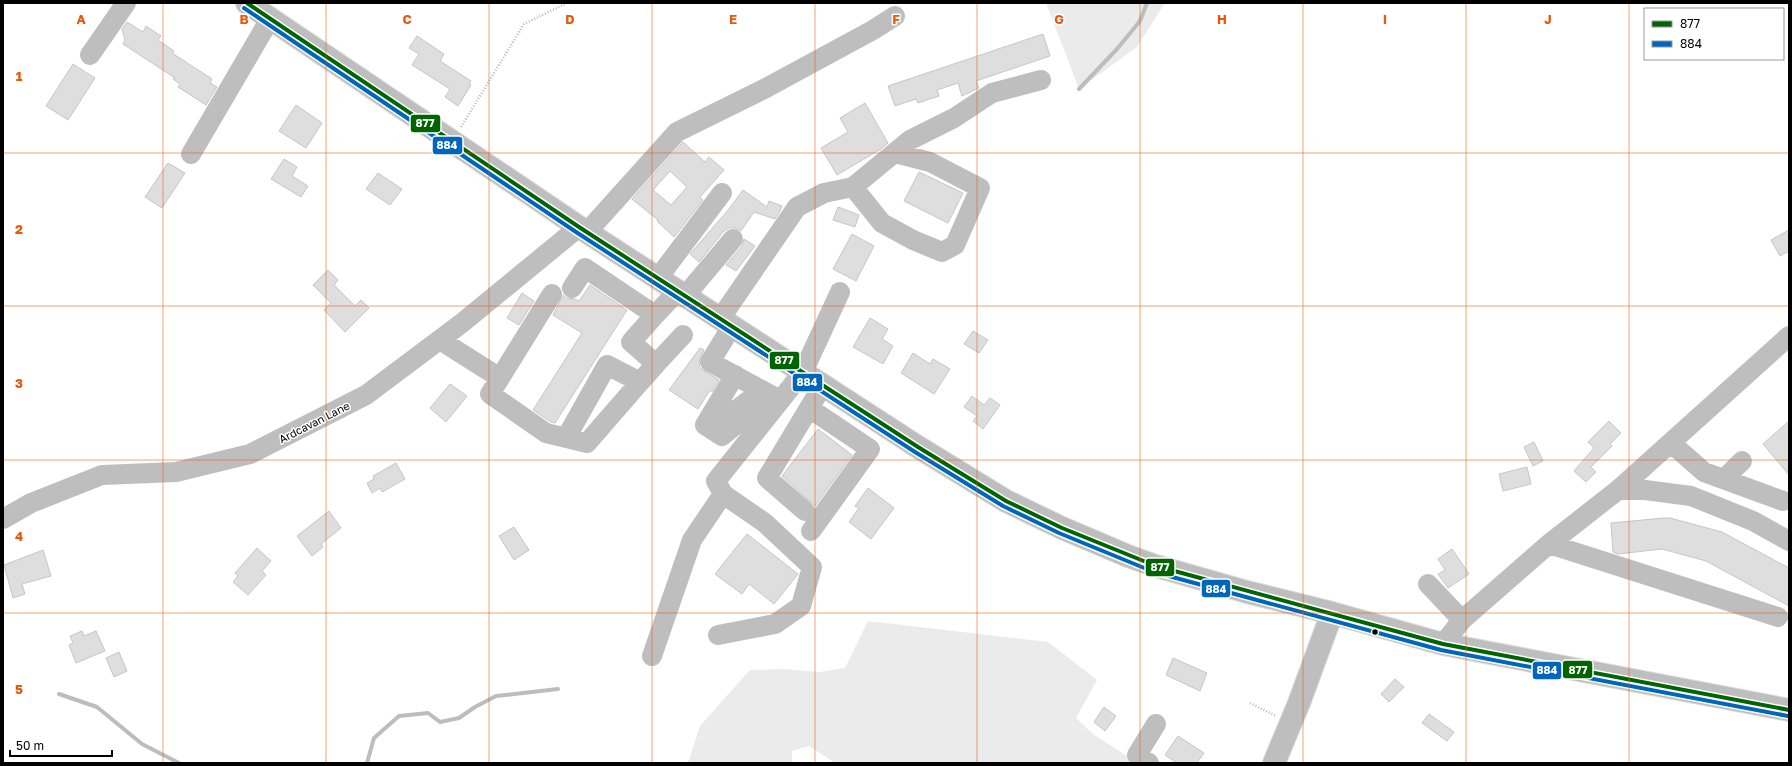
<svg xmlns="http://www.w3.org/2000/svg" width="1792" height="766" font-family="'Golos Text',sans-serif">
<rect width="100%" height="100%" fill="#fff"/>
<path fill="#ebebeb" d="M 1046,3 L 1165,3 L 1137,47 L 1079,89 Z
M 868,621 L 1048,642 L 1097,680 L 1076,718 L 1093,734 L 1138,763 L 832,763 L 832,761 L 809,746 L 792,751 L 792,763 L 688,763 L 700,726 L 750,670 L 782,669 L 820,672 L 845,668 Z"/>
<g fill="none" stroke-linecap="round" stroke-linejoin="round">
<path stroke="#bdbdbd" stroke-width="4" d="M 1079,89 L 1117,49 L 1140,21 L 1147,3
M 59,694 L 97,707 L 142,744 L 179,763
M 367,763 L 374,738 L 399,716 L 428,713 L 440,722 L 459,718 L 475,707 L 496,696 L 558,689"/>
</g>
<path fill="#dedede" stroke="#c6c6c6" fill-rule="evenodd" d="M 127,22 L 143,32 L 146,26 L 161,36 L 158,40 L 174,51 L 172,53 L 212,79 L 210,83 L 217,87 L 206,105 L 178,87 L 180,84 L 173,79 L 175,78 L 123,44 L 125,40 L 122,29 Z
M 1043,34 L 1050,56 L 976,81 L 979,88 L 962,96 L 958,83 L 937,90 L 939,96 L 918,103 L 916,99 L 895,106 L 888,86 Z
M 417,36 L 444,54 L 440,61 L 471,81 L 469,84 L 471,85 L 458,106 L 445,97 L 450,89 L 412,65 L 419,54 L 409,48 Z
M 73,64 L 95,78 L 68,120 L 46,106 Z
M 865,103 L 888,143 L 881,149 L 837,175 L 821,148 L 848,132 L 840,118 Z
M 296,105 L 322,123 L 306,148 L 279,131 Z
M 683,142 L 705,162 L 709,157 L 724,170 L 700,197 L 703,200 L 674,237 L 657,221 L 658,220 L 632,199 ZM 670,171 L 687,187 L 671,205 L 653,190 Z
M 284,159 L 297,167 L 292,176 L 308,186 L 301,197 L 271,179 Z
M 168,163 L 185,173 L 162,208 L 145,197 Z
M 919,172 L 963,193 L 948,223 L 904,201 Z
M 378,173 L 402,189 L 390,205 L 366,189 Z
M 743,190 L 767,207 L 769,201 L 782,206 L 780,211 L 775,219 L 754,212 L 741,231 L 735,228 L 729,228 L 724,231 L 699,262 L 690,254 L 729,209 Z
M 838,207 L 859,215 L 855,227 L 833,220 Z
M 1789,230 L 1789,251 L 1780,256 L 1771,240 Z
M 852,234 L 874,246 L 856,281 L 833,269 Z
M 744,239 L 755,246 L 736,271 L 726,265 L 742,246 Z
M 328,270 L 338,280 L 334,285 L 355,306 L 361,300 L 369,308 L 345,332 L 324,310 L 331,303 L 313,285 Z
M 590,285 L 627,310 L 555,423 L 551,422 L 533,410 L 582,333 L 553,315 L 563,295 L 566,298 L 575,299 L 579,301 Z
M 522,293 L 534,301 L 519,325 L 507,318 Z
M 870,318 L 888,329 L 882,339 L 893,346 L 883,364 L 853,347 Z
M 973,331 L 988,340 L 979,353 L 964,344 Z
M 700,348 L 704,350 L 699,362 L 700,368 L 719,380 L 712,392 L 710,390 L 698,409 L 669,390 Z
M 913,353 L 930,364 L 933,359 L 950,369 L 934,394 L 901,373 Z
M 450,384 L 467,396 L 446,422 L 430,408 Z
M 972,396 L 984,405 L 990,398 L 1000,405 L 983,429 L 973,421 L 977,416 L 964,407 Z
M 1609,421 L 1621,433 L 1610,444 L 1612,446 L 1591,467 L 1596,472 L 1586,482 L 1574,471 L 1594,448 L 1588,442 Z
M 1789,421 L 1789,475 L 1763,444 Z
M 818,429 L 852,455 L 815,506 L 782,476 Z
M 1534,442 L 1543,461 L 1533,466 L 1524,447 Z
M 396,463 L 405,479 L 382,492 L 380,488 L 372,493 L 367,483 L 374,479 L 373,476 Z
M 1527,467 L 1531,484 L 1503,491 L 1499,474 Z
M 868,488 L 894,508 L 871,539 L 849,522 L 859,508 L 855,506 Z
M 329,511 L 341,528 L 321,544 L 323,547 L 312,556 L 297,536 Z
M 1664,518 L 1670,518 L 1722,532 L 1789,568 L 1789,606 L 1706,561 L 1662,549 L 1618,554 L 1613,552 L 1611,523 Z
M 514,527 L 529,550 L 514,560 L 499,536 Z
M 747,534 L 798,574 L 774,604 L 749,584 L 742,594 L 715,574 Z
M 257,548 L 271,561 L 262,571 L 266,575 L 248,595 L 233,582 L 238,576 L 235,573 Z
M 1452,549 L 1469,574 L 1448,588 L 1438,574 L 1445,570 L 1438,559 Z
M 43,550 L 51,576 L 22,584 L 25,594 L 13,598 L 4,565 Z
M 82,631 L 84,636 L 96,631 L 105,651 L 76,663 L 69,645 L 73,643 L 70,636 Z
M 119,652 L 127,671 L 114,677 L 106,658 Z
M 1173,658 L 1207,673 L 1200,691 L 1166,675 Z
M 1395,679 L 1404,687 L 1389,702 L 1381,694 Z
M 1104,707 L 1116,716 L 1105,731 L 1094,722 Z
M 1429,714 L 1454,732 L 1447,741 L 1422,723 Z
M 1178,736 L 1204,753 L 1197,763 L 1177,763 L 1165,755 Z"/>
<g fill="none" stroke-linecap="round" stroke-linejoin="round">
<g stroke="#dbdbdb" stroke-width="24">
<path id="major" d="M 247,3 L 579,227 L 918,447 L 1006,501 L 1062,528 L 1128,556 L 1156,566 L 1247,592 L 1332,613 L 1443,644 L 1789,710
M 1274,763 L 1299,703 L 1332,613"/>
</g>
<path stroke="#b9b9b9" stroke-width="2.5" stroke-dasharray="1 2" stroke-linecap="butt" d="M 461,127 L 524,24 L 567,3
M 1250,703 L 1276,716"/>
<path stroke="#bebebe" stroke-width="20" d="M 90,55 L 126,3
M 191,154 L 270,19
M 853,187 L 882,223 L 913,240 L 942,252 L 955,245 L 980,188 L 930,162 L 895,153
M 587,232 L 677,132 L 766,88 L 873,30 L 895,16
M 658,278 L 722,193
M 572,288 L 585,268 L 655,315 L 678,291
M 552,294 L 490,394 L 546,433 L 587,443 L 640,382
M 685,296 L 733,239
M 720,319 L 797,207 L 824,193 L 853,187 L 910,140 L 954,118 L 992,93 L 1041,80
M 732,326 L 710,362 L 780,400
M 440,340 L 500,378
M 656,364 L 683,335
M 809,408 L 870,449 L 811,531
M 705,425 L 722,436 L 749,414 L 762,391
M 705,425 L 739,408 L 748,401
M 705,425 L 735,375
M 566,438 L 607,365 L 640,382 L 656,364 L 631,342 L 655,315
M 1671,443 L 1704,472 L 1783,501
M 1724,479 L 1742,461
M 1618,490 L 1645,490 L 1691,496 L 1753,521 L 1789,541
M 805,511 L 767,478 L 823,385
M 3,519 L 31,503 L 102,475 L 176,472 L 250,454 L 366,395 L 462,323 L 579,227
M 1549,544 L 1778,617
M 1428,584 L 1462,620
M 718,635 L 775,624 L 801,606 L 812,567 L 765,523 L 723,494 L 716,481 L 803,372 L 840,292
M 1443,644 L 1462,620 L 1549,544 L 1618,490 L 1789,336
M 652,656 L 692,540 L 723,494
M 1149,763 L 1137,755 L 1156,724"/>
<use href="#major" stroke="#bebebe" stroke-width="22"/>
<g stroke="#fff" stroke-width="7">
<path id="bus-1" d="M 247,3 L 579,227 L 918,447 L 1006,501 L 1062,528 L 1156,566 L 1443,644 L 1789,710"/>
</g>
<g stroke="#fff" stroke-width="7">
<path id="bus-2" d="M 244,8 L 576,232 L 915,452 L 1003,506 L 1059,533 L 1154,572 L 1441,650 L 1788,716"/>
</g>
<use href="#bus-1" stroke="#006400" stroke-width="4"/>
<use href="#bus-2" stroke="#0065bd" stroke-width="4"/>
</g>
<path fill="none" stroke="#e8590c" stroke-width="1" stroke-opacity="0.55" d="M 163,3 L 163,763M 326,3 L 326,763M 489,3 L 489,763M 652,3 L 652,763M 815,3 L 815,763M 977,3 L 977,763M 1140,3 L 1140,763M 1303,3 L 1303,763M 1466,3 L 1466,763M 1629,3 L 1629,763M 3,153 L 1789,153M 3,306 L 1789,306M 3,460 L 1789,460M 3,613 L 1789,613"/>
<circle fill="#000" stroke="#fff" stroke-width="1.5" cx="1375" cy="632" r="3.5"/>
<g text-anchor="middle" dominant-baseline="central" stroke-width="3" stroke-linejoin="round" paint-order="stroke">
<g font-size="11" fill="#000" stroke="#fff">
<text transform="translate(314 422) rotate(-27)">Ardcavan Lane</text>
</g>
</g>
<g font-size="13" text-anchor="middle" font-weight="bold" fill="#e8590c" stroke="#fff" stroke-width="3" stroke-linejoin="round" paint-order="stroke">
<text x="81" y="24">A</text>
<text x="244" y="24">B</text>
<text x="407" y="24">C</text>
<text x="570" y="24">D</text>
<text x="733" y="24">E</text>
<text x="896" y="24">F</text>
<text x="1059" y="24">G</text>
<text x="1222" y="24">H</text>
<text x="1385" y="24">I</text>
<text x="1548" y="24">J</text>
<text x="19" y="81">1</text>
<text x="19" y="234">2</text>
<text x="19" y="388">3</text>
<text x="19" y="541">4</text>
<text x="19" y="694">5</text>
</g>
<g stroke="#fff" stroke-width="1.5">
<rect x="410" y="114" width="31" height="19" rx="4" fill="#006400"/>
<rect x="432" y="136" width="31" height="19" rx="4" fill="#0065bd"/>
<rect x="769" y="351" width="31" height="19" rx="4" fill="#006400"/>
<rect x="792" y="373" width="31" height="19" rx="4" fill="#0065bd"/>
<rect x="1145" y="558" width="30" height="19" rx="4" fill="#006400"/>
<rect x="1201" y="579" width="30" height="19" rx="4" fill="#0065bd"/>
<rect x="1562" y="660" width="31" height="19" rx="4" fill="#006400"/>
<rect x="1532" y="661" width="30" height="19" rx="4" fill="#0065bd"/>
</g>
<g font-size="11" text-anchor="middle" font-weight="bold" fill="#fff">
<text x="425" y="127">877</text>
<text x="447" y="149">884</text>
<text x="784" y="364">877</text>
<text x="807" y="386">884</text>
<text x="1160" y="571">877</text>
<text x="1216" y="593">884</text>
<text x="1578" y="674">877</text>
<text x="1547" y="674">884</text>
</g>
<rect width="1792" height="766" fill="none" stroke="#000000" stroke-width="8"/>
<rect x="1644" y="8" width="140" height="52" fill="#ffffff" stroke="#999999"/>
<rect x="1652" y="21" width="20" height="6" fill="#006400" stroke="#999999"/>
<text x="1680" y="28" font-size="12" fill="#000000">877</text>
<rect x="1652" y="41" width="20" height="6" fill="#0065bd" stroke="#999999"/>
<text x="1680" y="48" font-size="12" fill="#000000">884</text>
<path d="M10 750v6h102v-6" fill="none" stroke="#000000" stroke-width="2"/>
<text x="16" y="750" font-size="12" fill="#000000" stroke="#ffffff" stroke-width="3" paint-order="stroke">50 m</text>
</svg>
